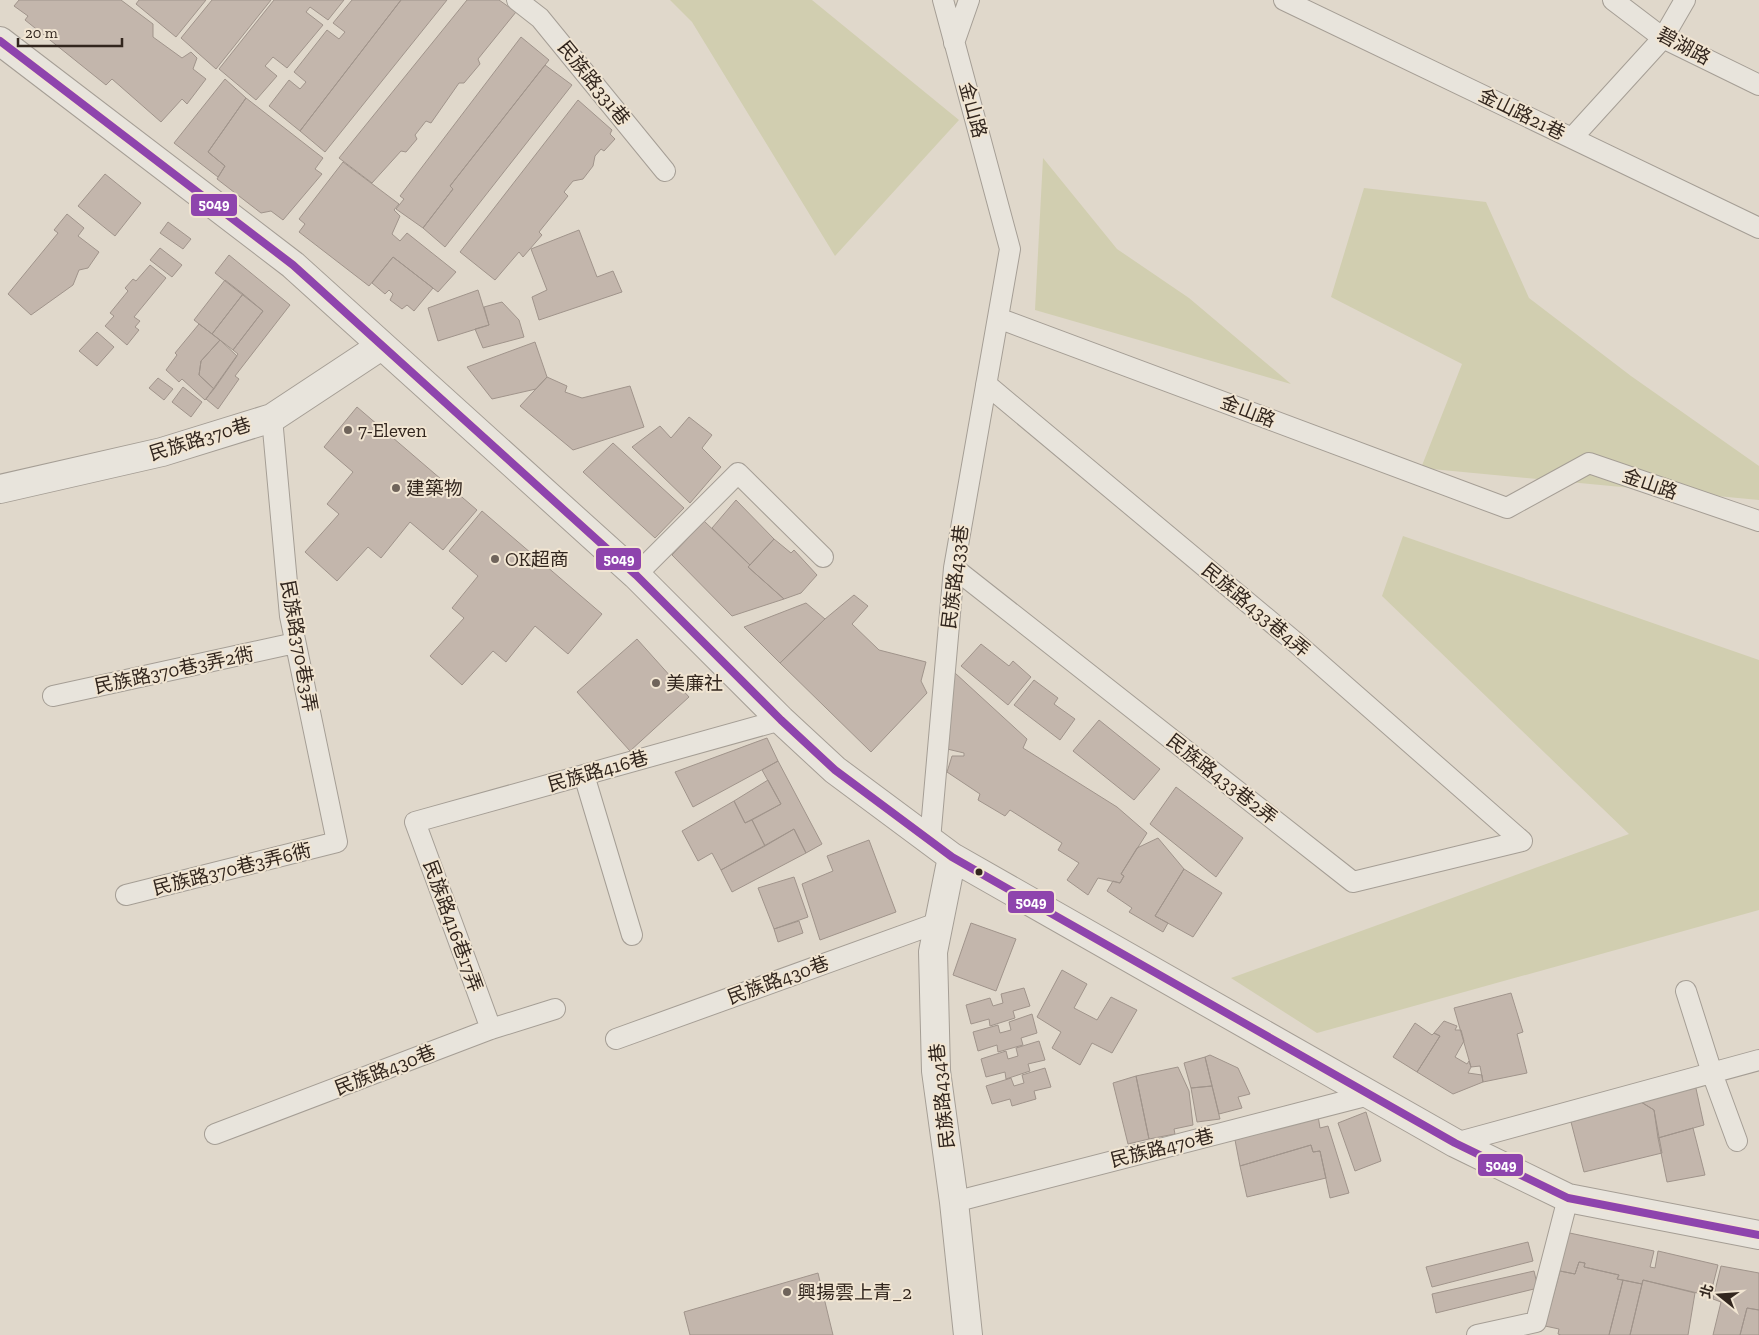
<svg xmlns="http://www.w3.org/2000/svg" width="1759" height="1335" font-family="'Zilla Slab','Noto Sans TC',serif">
<rect width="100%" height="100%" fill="#e0d8cb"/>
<path fill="#d1ceb0" d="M 670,0 L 812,0 L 959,120 L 835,256 L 692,22 Z
M 1043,158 L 1117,249 L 1189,298 L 1291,384 L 1035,310 Z
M 1364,188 L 1486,202 L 1529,298 L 1631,376 L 1759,466 L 1759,500 L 1421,468 L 1462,364 L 1331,297 Z
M 1403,536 L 1759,660 L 1759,910 L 1317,1033 L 1231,978 L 1629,834 L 1382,596 Z"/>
<path fill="#c3b6ac" stroke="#a0948b" d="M 19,0 L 121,0 L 153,24 L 153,37 L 182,58 L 191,52 L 197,58 L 193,69 L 206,79 L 187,104 L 182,99 L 161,122 L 112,79 L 106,85 L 25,20 L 28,16 L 14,6 Z
M 139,0 L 206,0 L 176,37 L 136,4 Z
M 212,0 L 271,0 L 216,69 L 181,38 Z
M 274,0 L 344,0 L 328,20 L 310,7 L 306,12 L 323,25 L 287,68 L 273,57 L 265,66 L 277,76 L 256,100 L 219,69 Z
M 352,0 L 401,0 L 300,131 L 269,106 L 289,80 L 300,89 L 306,82 L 294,72 L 327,30 L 339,39 L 345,32 L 333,23 Z
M 401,0 L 447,0 L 325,152 L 300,131 Z
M 467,0 L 499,0 L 516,12 L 478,59 L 480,64 L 464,83 L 459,83 L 431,123 L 426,121 L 415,135 L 417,139 L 406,152 L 401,151 L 372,183 L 339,158 Z
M 521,37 L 549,60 L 450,186 L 453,189 L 423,228 L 396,209 L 404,199 L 400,196 Z
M 545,65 L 572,85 L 445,247 L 423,228 L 453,189 L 450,186 Z
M 225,79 L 246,98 L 208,152 L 225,166 L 218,177 L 174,143 Z
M 246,98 L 323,158 L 315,169 L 322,174 L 283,220 L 271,211 L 261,213 L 217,179 L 225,166 L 208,152 Z
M 578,100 L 612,130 L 610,134 L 615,139 L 604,151 L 601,149 L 595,156 L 593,166 L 583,179 L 573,181 L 564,192 L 568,196 L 539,232 L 542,235 L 523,257 L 519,252 L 495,280 L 460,252 Z
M 343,162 L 399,204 L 394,210 L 400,216 L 392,234 L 400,241 L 407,233 L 456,272 L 438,292 L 393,257 L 369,286 L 299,232 L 305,224 L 299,219 Z
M 105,174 L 141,203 L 115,236 L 78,206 Z
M 67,214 L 84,228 L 78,236 L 99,252 L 88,268 L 79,270 L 73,285 L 31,315 L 8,294 L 58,233 L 54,230 Z
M 168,222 L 191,239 L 183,249 L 160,233 Z
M 579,230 L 597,277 L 613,271 L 622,292 L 539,320 L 532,297 L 547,290 L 531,249 Z
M 160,248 L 182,265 L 172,277 L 150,260 Z
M 229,255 L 290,305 L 235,376 L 239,379 L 218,409 L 206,399 L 238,354 L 233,350 L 263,311 L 215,273 Z
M 393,257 L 433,288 L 414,311 L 407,305 L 402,309 L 390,300 L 393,294 L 389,290 L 385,294 L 372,283 Z
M 150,265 L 166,278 L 134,317 L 140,321 L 135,327 L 139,330 L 127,345 L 105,326 L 114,316 L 110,313 L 128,291 L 125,288 L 133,279 L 136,281 Z
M 225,280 L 243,294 L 212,334 L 194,320 Z
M 478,290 L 489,325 L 438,341 L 428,308 Z
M 243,294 L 263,311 L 233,350 L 212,334 Z
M 502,302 L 519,320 L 524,337 L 483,348 L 475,329 L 489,325 L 484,307 Z
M 199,324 L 220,340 L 201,361 L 199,375 L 214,389 L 205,400 L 182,379 L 179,382 L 166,370 L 177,355 L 175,353 Z
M 97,332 L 114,347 L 97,366 L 79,351 Z
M 220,340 L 237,356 L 214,389 L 199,375 L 201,361 Z
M 535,342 L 547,377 L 536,389 L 492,399 L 467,367 Z
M 547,377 L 567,386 L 565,392 L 582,398 L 630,386 L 644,427 L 573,450 L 520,406 Z
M 158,378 L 173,389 L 164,400 L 149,388 Z
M 183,387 L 202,402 L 191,417 L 172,402 Z
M 357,407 L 477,510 L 443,550 L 410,522 L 381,558 L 368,547 L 337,581 L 305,552 L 339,514 L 327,504 L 353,472 L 324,447 Z
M 689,417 L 712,435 L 702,448 L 721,467 L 690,503 L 632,447 L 660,426 L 671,438 Z
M 613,443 L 684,508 L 655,538 L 583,472 Z
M 736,500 L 774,539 L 750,565 L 712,528 Z
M 482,511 L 602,614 L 568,654 L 535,626 L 506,662 L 493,651 L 462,685 L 430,656 L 464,618 L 452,608 L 478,576 L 449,551 Z
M 704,521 L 750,565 L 748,567 L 784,599 L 732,616 L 672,555 Z
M 774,539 L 791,553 L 794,550 L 817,575 L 801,593 L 784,599 L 748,567 Z
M 854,595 L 868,606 L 852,624 L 879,650 L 926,662 L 921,681 L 927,693 L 871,752 L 780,663 L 825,619 Z
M 806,603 L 825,619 L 780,663 L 744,627 Z
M 637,639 L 689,697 L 630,751 L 577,692 Z
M 981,644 L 1009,666 L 1013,661 L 1031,677 L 1008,705 L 961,666 Z
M 943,662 L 1027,739 L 1023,748 L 1117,807 L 1147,833 L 1121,874 L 1124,876 L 1120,883 L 1098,878 L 1088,895 L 1067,880 L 1079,863 L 1058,850 L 1062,843 L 1010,810 L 1005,816 L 978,800 L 980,794 L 947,772 L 952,756 L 964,756 L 964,753 L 943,748 Z
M 1034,680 L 1058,698 L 1054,704 L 1075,719 L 1060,740 L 1014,705 Z
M 1099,720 L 1160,769 L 1134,800 L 1073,751 Z
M 767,738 L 778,761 L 693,807 L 675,772 Z
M 778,761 L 822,844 L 806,853 L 794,829 L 765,846 L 752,820 L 781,804 L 762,770 Z
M 768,780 L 781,804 L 745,823 L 734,801 Z
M 1176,787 L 1243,838 L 1216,877 L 1150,824 Z
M 734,801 L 745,823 L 752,820 L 765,846 L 721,870 L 712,853 L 698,861 L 682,831 Z
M 794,829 L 806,853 L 732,892 L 721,870 Z
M 1158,838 L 1184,869 L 1155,916 L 1168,923 L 1163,932 L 1129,912 L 1132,908 L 1107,891 L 1113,881 L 1120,883 L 1124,876 L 1121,874 L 1137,848 Z
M 869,840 L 896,912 L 820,940 L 802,884 L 833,871 L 827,856 Z
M 1184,869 L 1222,893 L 1193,937 L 1155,916 Z
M 794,877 L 808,917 L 774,929 L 758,888 Z
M 799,921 L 803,933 L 778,942 L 774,929 Z
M 971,923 L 1016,939 L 996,991 L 953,975 Z
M 1062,970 L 1087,984 L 1074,1008 L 1097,1020 L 1111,997 L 1137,1010 L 1112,1053 L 1092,1043 L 1080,1065 L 1052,1048 L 1061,1032 L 1037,1017 Z
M 1024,988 L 1030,1006 L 1013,1011 L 1015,1018 L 990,1026 L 989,1019 L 971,1024 L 966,1005 L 990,998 L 993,1006 L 1003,1003 L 1001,994 Z
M 1511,993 L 1523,1032 L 1517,1034 L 1527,1073 L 1483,1082 L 1480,1066 L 1471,1067 L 1454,1008 Z
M 1032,1014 L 1037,1033 L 1021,1038 L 1023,1045 L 998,1052 L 997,1045 L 978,1051 L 973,1032 L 998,1025 L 1000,1033 L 1011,1030 L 1009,1022 Z
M 1444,1021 L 1457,1026 L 1455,1030 L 1461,1030 L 1464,1041 L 1455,1057 L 1467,1064 L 1469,1061 L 1471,1067 L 1468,1073 L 1482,1075 L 1483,1082 L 1453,1094 L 1417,1072 L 1440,1036 L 1434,1033 Z
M 1415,1023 L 1432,1035 L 1434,1033 L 1440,1036 L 1417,1072 L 1393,1057 Z
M 1039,1041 L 1045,1060 L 1028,1064 L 1030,1071 L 1006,1079 L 1005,1072 L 986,1077 L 981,1059 L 1006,1051 L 1008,1059 L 1018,1056 L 1016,1048 Z
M 1210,1055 L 1238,1068 L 1250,1094 L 1238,1097 L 1242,1108 L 1219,1114 L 1205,1057 Z
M 1205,1057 L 1212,1086 L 1191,1088 L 1184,1063 Z
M 1178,1067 L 1189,1091 L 1193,1125 L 1174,1129 L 1175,1134 L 1149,1139 L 1136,1076 Z
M 1045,1068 L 1051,1087 L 1034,1091 L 1036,1099 L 1012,1106 L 1010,1099 L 992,1104 L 986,1086 L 1011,1078 L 1014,1086 L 1024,1083 L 1022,1075 Z
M 1136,1076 L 1149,1139 L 1128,1144 L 1113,1083 Z
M 1695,1084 L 1704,1125 L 1658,1138 L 1654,1110 L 1641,1102 Z
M 1212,1086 L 1220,1119 L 1197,1122 L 1191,1088 Z
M 1641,1102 L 1654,1110 L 1662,1153 L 1584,1172 L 1571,1122 Z
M 1366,1112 L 1381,1161 L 1355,1171 L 1338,1123 Z
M 1318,1116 L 1320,1128 L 1328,1126 L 1349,1193 L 1330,1198 L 1320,1151 L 1313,1152 L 1311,1145 L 1240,1166 L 1235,1140 Z
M 1693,1128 L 1705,1175 L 1667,1182 L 1658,1138 Z
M 1311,1145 L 1313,1152 L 1320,1151 L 1326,1178 L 1247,1197 L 1240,1166 Z
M 1565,1232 L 1654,1251 L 1650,1267 L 1655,1268 L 1658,1251 L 1718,1265 L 1710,1296 L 1643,1280 L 1642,1284 L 1617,1279 L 1619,1275 L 1584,1267 L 1585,1263 L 1579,1262 L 1575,1274 L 1560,1271 L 1557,1264 Z
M 1528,1242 L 1533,1261 L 1432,1287 L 1426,1267 Z
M 1579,1262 L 1585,1263 L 1584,1267 L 1619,1275 L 1617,1279 L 1623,1280 L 1609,1335 L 1561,1335 L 1558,1334 L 1559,1329 L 1545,1326 L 1560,1271 L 1575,1274 Z
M 1721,1266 L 1759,1273 L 1759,1310 L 1747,1308 L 1740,1335 L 1713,1335 L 1721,1302 L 1713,1299 Z
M 1534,1271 L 1538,1288 L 1436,1313 L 1432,1294 Z
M 818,1273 L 833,1335 L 690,1335 L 684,1312 Z
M 1623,1280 L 1642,1284 L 1630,1335 L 1609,1335 Z
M 1643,1280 L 1695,1293 L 1688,1335 L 1630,1335 Z
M 1747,1308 L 1759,1310 L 1759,1335 L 1740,1335 Z"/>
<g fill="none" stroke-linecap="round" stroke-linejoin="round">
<g stroke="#a59e95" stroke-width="22">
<path id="lane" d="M 517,0 L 540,18 L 665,171
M 1284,0 L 1759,228
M 1613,0 L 1663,38 L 1759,85
M 954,43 L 969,0
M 1572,138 L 1663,38 L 1685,0
M 998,318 L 1507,508 L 1589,463 L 1759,521
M 986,384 L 1295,642 L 1522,841
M 954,568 L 1353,882 L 1522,841
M 636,575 L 738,473 L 823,557
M 53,696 L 295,643
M 584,775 L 632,935
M 930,840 L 954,568 L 1010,249 L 943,0
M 126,895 L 337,842 L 290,616 L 272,418
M 1686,991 L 1712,1073 L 1737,1141
M 491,1029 L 415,822 L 781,720
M 616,1039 L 940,922
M 215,1134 L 491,1029 L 555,1009
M 1455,1143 L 1759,1060
M 954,1202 L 1369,1095
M 1477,1335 L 1536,1322 L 1568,1198"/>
</g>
<g stroke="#a59e95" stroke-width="30">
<path id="street" d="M 0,41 L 293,265 L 636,575 L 781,720 L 835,770 L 952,857 L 1455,1143 L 1568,1198 L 1759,1235
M 0,489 L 162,452 L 272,418 L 381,346
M 952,857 L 933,952 L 936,1071 L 954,1202 L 968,1335"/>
</g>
<use href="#lane" stroke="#e8e4dc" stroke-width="20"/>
<use href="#street" stroke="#e8e4dc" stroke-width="28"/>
<g stroke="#f1e5d2" stroke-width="11">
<path id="bus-1" d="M 0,41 L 293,265 L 636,575 L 781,720 L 835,770 L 952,857 L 1455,1143 L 1568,1198 L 1759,1235"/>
</g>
<use href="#bus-1" stroke="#8e44ad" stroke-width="8"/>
</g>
<g fill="#6f645b" stroke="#f1e5d2" stroke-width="2">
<circle cx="348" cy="430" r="5"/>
<circle cx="396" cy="488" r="5"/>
<circle cx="495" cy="559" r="5"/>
<circle cx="656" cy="683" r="5"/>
<circle cx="787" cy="1292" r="5"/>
</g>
<circle fill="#32261e" stroke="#f1e5d2" stroke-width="2" cx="979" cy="872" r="4.5"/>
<g text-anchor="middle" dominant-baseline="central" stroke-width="4" stroke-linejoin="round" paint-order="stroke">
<g font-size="19" fill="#32261e" stroke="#f1e5d2">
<text transform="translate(1684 46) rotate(28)">碧湖路</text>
<text transform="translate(594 83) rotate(51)">民族路331巷</text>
<text transform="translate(973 110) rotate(75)">金山路</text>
<text transform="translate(1522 114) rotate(26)">金山路21巷</text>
<text transform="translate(1248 411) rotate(21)">金山路</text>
<text transform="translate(200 439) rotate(-17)">民族路370巷</text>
<text transform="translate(1650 484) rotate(19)">金山路</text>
<text transform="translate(955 577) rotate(-83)">民族路433巷</text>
<text transform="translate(1256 610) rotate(40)">民族路433巷4弄</text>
<text transform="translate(299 646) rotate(80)">民族路370巷3弄</text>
<text transform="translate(174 670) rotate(-12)">民族路370巷3弄2衖</text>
<text transform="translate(598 771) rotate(-16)">民族路416巷</text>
<text transform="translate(1222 779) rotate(38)">民族路433巷2弄</text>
<text transform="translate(232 869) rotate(-14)">民族路370巷3弄6衖</text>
<text transform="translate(453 926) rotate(70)">民族路416巷17弄</text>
<text transform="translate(778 980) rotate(-20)">民族路430巷</text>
<text transform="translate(385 1070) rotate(-21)">民族路430巷</text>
<text transform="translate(942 1096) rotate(-96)">民族路434巷</text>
<text transform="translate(1162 1148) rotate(-14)">民族路470巷</text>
</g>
<g font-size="19" fill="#32261e" stroke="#f1e5d2" text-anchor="start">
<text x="358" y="430">7-Eleven</text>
<text x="406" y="488">建築物</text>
<text x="505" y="559">OK超商</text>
<text x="666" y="683">美廉社</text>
<text x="797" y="1292">興揚雲上青_2</text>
</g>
</g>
<g stroke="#f1e5d2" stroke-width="2">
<rect x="190" y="193" width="48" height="24" rx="5" fill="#8e44ad"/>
<rect x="595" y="547" width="47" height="24" rx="5" fill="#8e44ad"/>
<rect x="1007" y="890" width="48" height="24" rx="5" fill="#8e44ad"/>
<rect x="1477" y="1153" width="47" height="24" rx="5" fill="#8e44ad"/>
</g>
<g font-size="14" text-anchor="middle" font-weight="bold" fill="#fff">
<text x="214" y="209">5049</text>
<text x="619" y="564">5049</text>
<text x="1031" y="907">5049</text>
<text x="1501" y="1170">5049</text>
</g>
<g transform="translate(1719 1295) rotate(287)" stroke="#f1e5d2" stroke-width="4" paint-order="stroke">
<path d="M0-4L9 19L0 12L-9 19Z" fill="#32261e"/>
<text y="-8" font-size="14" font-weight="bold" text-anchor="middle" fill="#32261e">北</text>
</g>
<path d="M18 38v8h104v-8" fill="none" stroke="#32261e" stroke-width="2.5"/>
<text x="25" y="38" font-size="15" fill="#32261e" stroke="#f1e5d2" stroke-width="4" paint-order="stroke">20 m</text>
</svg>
